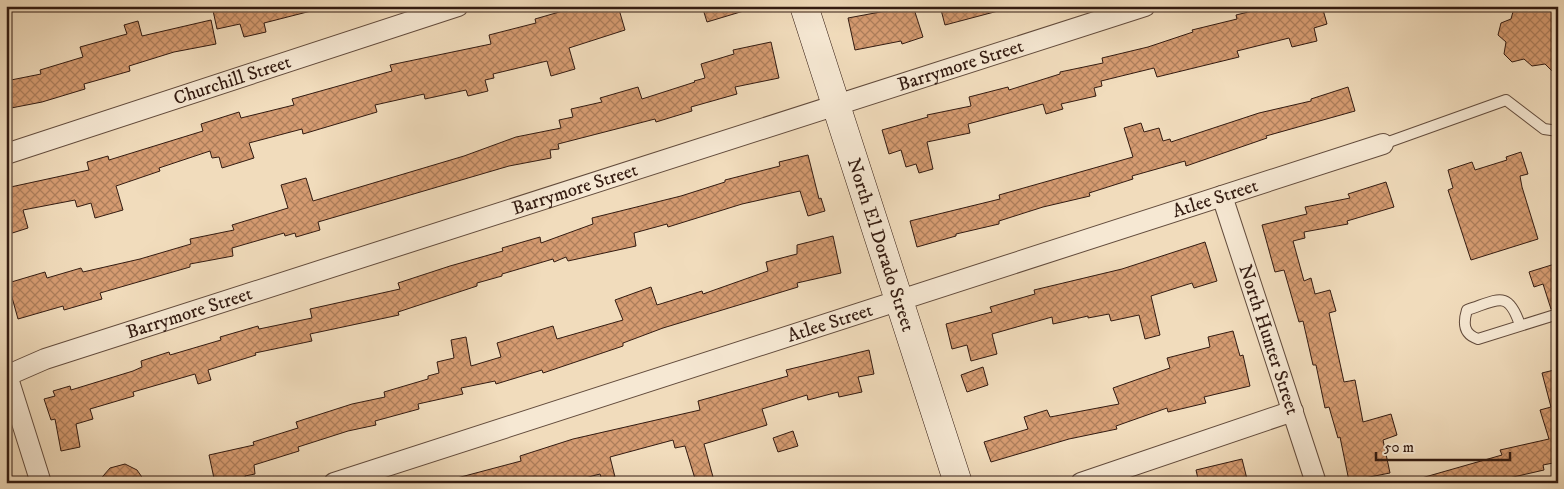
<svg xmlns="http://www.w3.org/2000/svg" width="1564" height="489" font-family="'IM FELL DW Pica',serif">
<defs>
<pattern id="building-cross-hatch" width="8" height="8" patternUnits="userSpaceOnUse" patternTransform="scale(1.25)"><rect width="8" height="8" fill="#d59b71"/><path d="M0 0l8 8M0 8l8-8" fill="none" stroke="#ad7e5b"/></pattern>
</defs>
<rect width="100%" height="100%" fill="#f1dcbc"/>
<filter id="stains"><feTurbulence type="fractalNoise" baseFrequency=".004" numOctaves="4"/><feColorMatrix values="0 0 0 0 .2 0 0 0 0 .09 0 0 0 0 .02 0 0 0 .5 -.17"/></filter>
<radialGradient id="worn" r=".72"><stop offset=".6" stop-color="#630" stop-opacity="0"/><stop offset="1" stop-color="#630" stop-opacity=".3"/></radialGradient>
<path fill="url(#building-cross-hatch)" stroke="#331b11" d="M 212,6 L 310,6 L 311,11 L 264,23 L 266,32 L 244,37 L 240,24 L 217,29 Z
M 580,6 L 618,6 L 625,30 L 569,48 L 575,69 L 551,76 L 547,61 L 493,74 L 494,78 L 485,80 L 488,91 L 468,96 L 466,90 L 425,99 L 424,94 L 375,105 L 377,112 L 303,134 L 302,129 L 249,143 L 254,158 L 222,168 L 219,157 L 212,158 L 210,151 L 159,168 L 160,171 L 116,186 L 123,210 L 95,218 L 91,203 L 77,207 L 75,200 L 23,210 L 28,228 L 6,235 L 6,188 L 89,170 L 87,162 L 108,156 L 109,160 L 203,131 L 201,124 L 239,112 L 241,118 L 294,105 L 292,99 L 392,71 L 390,65 L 491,44 L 489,35 L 536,23 L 535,19 Z
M 702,6 L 747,6 L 747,10 L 707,22 Z
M 890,6 L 913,6 L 923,37 L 902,44 L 901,41 L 855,50 L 848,18 L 891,10 Z
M 940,6 L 998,6 L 998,11 L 945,25 Z
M 1273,6 L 1322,6 L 1327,24 L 1314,28 L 1317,41 L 1292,47 L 1289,38 L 1237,51 L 1239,57 L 1157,77 L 1154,68 L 1101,81 L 1102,86 L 1094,88 L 1096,96 L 1061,104 L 1063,109 L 1046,114 L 1043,104 L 968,124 L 970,133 L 927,142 L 933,169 L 919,173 L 916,164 L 906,167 L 901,150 L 889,154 L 882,130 L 928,117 L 927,115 L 971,106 L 969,97 L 1008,87 L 1009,90 L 1060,74 L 1060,72 L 1103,63 L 1102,58 L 1148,47 L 1193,32 L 1192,30 L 1237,19 L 1236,15 Z
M 1520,6 L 1558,6 L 1558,77 L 1545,64 L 1532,66 L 1524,59 L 1512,62 L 1504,54 L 1506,42 L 1498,35 L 1501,23 L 1511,19 L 1514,8 Z
M 211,20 L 216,44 L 174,52 L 129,66 L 130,71 L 84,84 L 85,89 L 42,102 L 6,109 L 6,81 L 41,74 L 40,70 L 83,57 L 80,47 L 127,34 L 124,25 L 138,21 L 142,36 Z
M 771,42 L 779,78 L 735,87 L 737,94 L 691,107 L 692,111 L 656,122 L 655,119 L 558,144 L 559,149 L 550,150 L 551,158 L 509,166 L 318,222 L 320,230 L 296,237 L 295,233 L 285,236 L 284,233 L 232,248 L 233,256 L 190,264 L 190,267 L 100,293 L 102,299 L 64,310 L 63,306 L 18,319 L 8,283 L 45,272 L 47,278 L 81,268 L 83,272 L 140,259 L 191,244 L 190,239 L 234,230 L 232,225 L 288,208 L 281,185 L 306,178 L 313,201 L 464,156 L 516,137 L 561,128 L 559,120 L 573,117 L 571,109 L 602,102 L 600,98 L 638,87 L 642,99 L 695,82 L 694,81 L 705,78 L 701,64 L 734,54 L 733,50 Z
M 1348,87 L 1355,111 L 1266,136 L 1267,138 L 1186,166 L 1185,161 L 1132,176 L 1133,179 L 1089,193 L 1090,196 L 1043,207 L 999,221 L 999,224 L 956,234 L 956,236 L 917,247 L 910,221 L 1000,199 L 999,195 L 1133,157 L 1124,128 L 1141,123 L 1144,132 L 1159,128 L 1163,141 L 1170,139 L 1171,142 L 1259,113 L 1311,101 L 1311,99 Z
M 1521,152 L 1528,174 L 1520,176 L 1522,187 L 1538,239 L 1471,260 L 1448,190 L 1453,188 L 1448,170 L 1472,162 L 1475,170 L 1507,160 L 1506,157 Z
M 808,155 L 819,199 L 821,198 L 825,211 L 808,216 L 800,191 L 742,204 L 668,227 L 667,224 L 634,233 L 636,246 L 568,261 L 566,257 L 554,262 L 553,259 L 502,274 L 502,276 L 477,283 L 477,286 L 398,312 L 399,315 L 310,334 L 312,341 L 255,353 L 256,355 L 208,370 L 211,380 L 198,384 L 195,374 L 133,392 L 134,396 L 90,409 L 93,419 L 76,424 L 80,447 L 61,451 L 55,419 L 51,420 L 44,399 L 55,396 L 53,391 L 70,386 L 71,390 L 133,371 L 142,367 L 141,361 L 169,352 L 170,355 L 221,340 L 220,337 L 258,326 L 259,329 L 312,318 L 310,309 L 400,289 L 398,283 L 450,266 L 503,251 L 502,248 L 540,237 L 541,243 L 593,224 L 592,218 L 681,196 L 725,182 L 725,180 L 780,166 L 779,162 Z
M 1386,182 L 1394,207 L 1347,221 L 1348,224 L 1304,232 L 1305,238 L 1293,241 L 1304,281 L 1311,278 L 1315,294 L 1330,290 L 1336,311 L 1329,313 L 1344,382 L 1355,380 L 1363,422 L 1391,414 L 1397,435 L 1383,440 L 1390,473 L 1349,481 L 1340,437 L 1338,438 L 1329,407 L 1325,408 L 1316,365 L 1313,365 L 1303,321 L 1299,322 L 1284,270 L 1275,272 L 1262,225 L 1307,214 L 1305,207 L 1350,198 L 1348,194 Z
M 833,236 L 841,273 L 797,283 L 798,287 L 663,328 L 623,343 L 623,346 L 543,373 L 542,370 L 496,384 L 495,381 L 461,388 L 463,394 L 418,404 L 419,409 L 375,421 L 376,425 L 348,431 L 298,447 L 299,451 L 254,465 L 255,474 L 245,476 L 246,481 L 215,483 L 209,455 L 254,445 L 253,442 L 298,428 L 296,422 L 352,404 L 385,397 L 384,392 L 428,379 L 428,376 L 439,373 L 437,362 L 454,358 L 451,340 L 466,337 L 471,366 L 501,357 L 497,343 L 553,326 L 557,339 L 623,320 L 615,300 L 651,287 L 657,305 L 702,291 L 703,294 L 768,271 L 766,262 L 797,254 L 797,245 Z
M 1205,242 L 1217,281 L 1194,288 L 1192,283 L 1151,296 L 1160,335 L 1145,339 L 1139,315 L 1111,321 L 1109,314 L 1088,318 L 1088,316 L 1053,324 L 1052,317 L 992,334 L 997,354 L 971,361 L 967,345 L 952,349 L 946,324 L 992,312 L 990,307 L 1035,294 L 1034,290 L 1122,269 Z
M 1558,263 L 1558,307 L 1551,309 L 1543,284 L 1534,287 L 1529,272 Z
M 1233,331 L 1240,356 L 1243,355 L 1250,386 L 1204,397 L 1206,403 L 1168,412 L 1167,408 L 1116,426 L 1117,429 L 1069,439 L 991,462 L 984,442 L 1028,429 L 1024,417 L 1047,410 L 1050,417 L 1119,404 L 1113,388 L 1170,368 L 1167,358 L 1210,347 L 1208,337 Z
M 869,350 L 874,374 L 858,377 L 862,392 L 839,397 L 838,392 L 808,400 L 807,395 L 762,409 L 767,425 L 704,444 L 713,477 L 696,482 L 685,446 L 675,448 L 673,440 L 610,457 L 615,477 L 602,480 L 600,474 L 566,483 L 542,483 L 540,478 L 524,483 L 458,483 L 457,478 L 521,461 L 520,456 L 573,439 L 700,410 L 698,401 L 788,376 L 786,370 Z
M 983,367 L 988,385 L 967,392 L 961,375 Z
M 1558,369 L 1558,462 L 1543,465 L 1544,470 L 1496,481 L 1496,483 L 1419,483 L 1418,479 L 1502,455 L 1500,450 L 1549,439 L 1540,410 L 1551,407 L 1542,373 Z
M 793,431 L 798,446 L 778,452 L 773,438 Z
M 1242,459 L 1247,479 L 1230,483 L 1199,483 L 1196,470 Z
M 125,464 L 137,470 L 146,483 L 97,483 L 110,468 Z"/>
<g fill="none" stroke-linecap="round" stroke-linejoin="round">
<g stroke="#624b3c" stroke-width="12">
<path id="lane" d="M 1383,144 L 1506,100 L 1544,129 L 1558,131
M 1520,325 C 1508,289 1498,300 1467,310 C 1463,323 1463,334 1478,339 L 1558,314"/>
</g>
<g stroke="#624b3c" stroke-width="22">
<g id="street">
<path id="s1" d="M 6,154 L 458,6"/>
<path id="s2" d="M 1222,196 L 1316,483"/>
<path d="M 6,372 L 41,483"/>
<path id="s3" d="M 6,376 L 45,359 L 1145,6"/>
<path id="s4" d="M 334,483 L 1383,144"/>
<path d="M 1081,483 L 1293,411"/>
</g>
</g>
<g stroke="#331b11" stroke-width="29">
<g id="secondary">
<path id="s5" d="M 804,6 L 958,483"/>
</g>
</g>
<use href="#lane" stroke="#f6e8d3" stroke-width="10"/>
<use href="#street" stroke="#f6e8d3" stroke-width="20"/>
<use href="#secondary" stroke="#f6e8d3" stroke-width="28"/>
</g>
<g text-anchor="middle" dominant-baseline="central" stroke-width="4" stroke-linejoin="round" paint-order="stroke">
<g font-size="19" fill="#331b11" stroke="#f6e8d3">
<text stroke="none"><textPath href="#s3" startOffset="1004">Barrymore Street</textPath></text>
<text stroke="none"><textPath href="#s1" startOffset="238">Churchill Street</textPath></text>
<text stroke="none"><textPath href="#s3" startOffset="599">Barrymore Street</textPath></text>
<text stroke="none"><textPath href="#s4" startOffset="926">Atlee Street</textPath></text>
<text stroke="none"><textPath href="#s5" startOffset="251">North El Dorado Street</textPath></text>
<text stroke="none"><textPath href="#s3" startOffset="194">Barrymore Street</textPath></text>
<text stroke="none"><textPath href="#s4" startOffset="521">Atlee Street</textPath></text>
<text stroke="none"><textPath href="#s2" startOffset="151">North Hunter Street</textPath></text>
</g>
</g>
<rect width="1564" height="489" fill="none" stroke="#f1dcbc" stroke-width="25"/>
<rect x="8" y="8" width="1549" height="474" fill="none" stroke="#331b11" stroke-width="2.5"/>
<rect x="12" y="12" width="1539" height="464" fill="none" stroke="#331b11"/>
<path d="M1376 452v8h134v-8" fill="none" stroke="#331b11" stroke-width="2.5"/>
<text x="1384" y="452" font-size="15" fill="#331b11" stroke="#f6e8d3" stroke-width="4" paint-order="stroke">50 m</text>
<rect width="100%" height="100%" filter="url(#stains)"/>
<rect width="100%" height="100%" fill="url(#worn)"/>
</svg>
